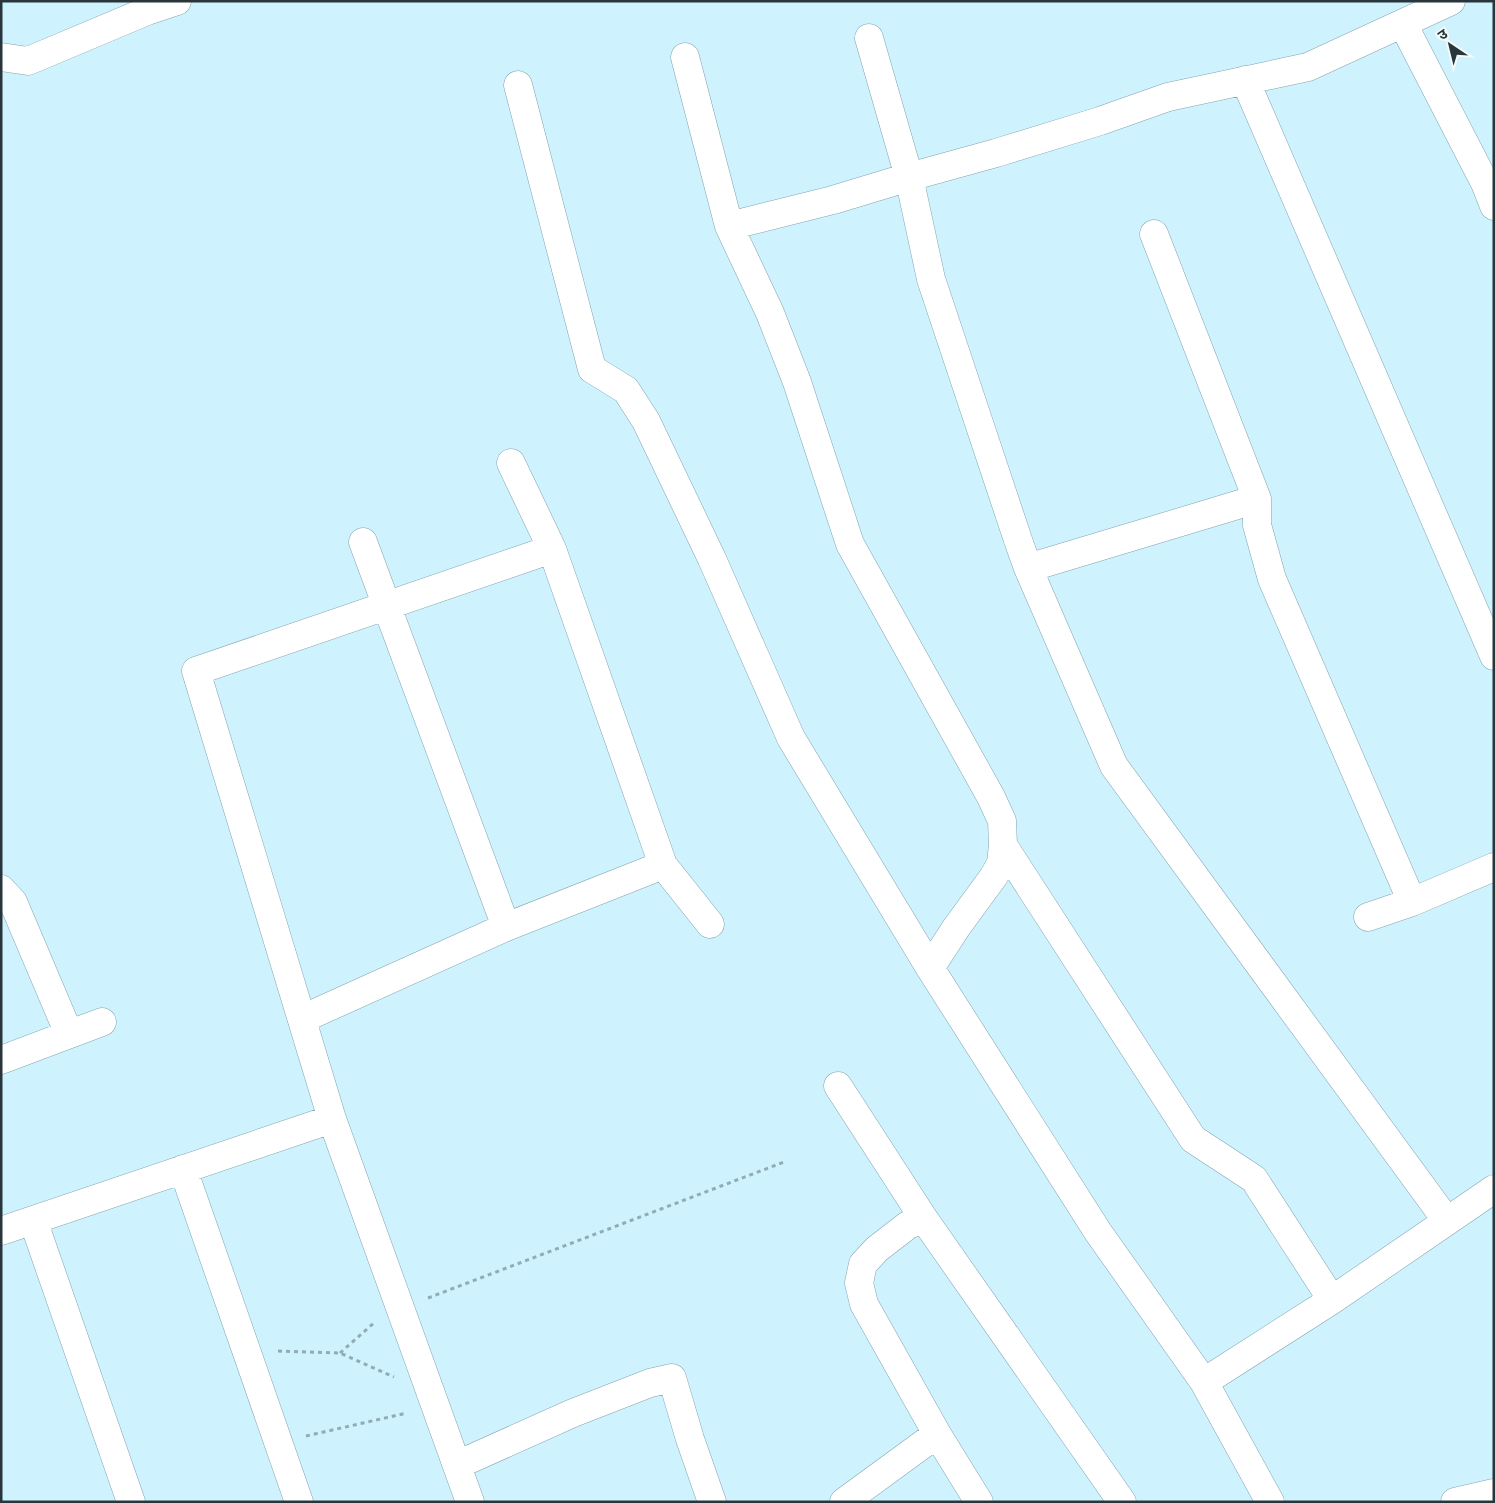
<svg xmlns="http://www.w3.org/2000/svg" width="1495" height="1503" font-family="'Alegreya Sans','Noto Sans Devanagari',sans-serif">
<rect width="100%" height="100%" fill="#cef2fe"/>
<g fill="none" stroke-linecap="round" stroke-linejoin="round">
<g stroke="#83a4b0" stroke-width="29">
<path id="street" d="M 1403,24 L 1485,183 L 1494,206
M 869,38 L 909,177 L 996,153 L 1100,121 L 1168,97 L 1308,67 L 1451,1
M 1,57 L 28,61 L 147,11 L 177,1
M 685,57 L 729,226
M 1245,80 L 1494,656
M 518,85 L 592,369 L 626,390 L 646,421 L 712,559 L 791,738 L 930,968 L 1098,1232 L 1204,1382
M 1154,234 L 1257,499 L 1257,525 L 1272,579 L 1412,902
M 511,463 L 552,549 L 663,865 L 710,924
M 363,542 L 506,927
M 1028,568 L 1257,499
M 1003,845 L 1193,1139 L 1254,1179 L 1332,1300
M 1,889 L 13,902 L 69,1034
M 1368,917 L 1412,902 L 1494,867
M 930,968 L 956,928 L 994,876 L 1001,863 L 1003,845 L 1002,821 L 991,797 L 850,544 L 797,382 L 770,313 L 729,226 L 833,200 L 909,177 L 931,279 L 1018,540 L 1028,568 L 1114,766 L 1447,1221
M 302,1019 L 506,927 L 663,865
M 1,1060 L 102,1022
M 838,1086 L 924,1219 L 908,1225 L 877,1249 L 863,1264 L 859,1283 L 864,1304 L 937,1434 L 979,1502
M 183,1169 L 299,1502
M 924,1219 L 1122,1502
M 33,1220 L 131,1502
M 1,1231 L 332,1119
M 457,1465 L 573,1413 L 650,1383 L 672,1378 L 690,1439 L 712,1502
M 470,1502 L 332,1119 L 196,671 L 552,549
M 844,1502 L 937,1434
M 1270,1502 L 1204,1382 L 1332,1300 L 1494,1189
M 1455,1502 L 1494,1493"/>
</g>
<path stroke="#90acb5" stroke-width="3" stroke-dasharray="4 4" stroke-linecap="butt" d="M 428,1298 L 784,1162
M 278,1351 L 340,1353 L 394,1377
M 340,1353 L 375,1322
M 306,1436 L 407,1413"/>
<use href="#street" stroke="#fff" stroke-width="28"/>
</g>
<rect width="1495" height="1503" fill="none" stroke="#28363b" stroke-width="5"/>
<g transform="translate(1450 45) rotate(325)" stroke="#f3fafc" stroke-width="4" paint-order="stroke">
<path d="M0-4L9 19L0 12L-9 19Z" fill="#28363b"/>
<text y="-8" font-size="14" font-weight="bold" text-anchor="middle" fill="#28363b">उ</text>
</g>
</svg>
